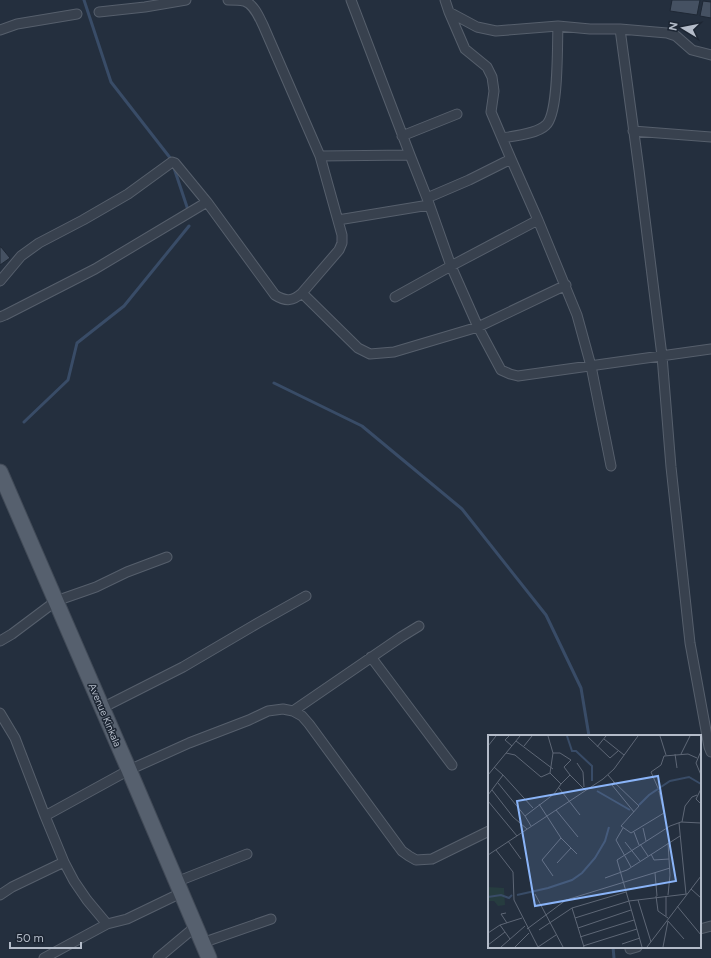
<svg xmlns="http://www.w3.org/2000/svg" width="711" height="958" font-family="Figtree,sans-serif">
<rect width="100%" height="100%" fill="#242f3e"/>
<g fill="none" stroke-linecap="round" stroke-linejoin="round">
<path stroke="#394c67" stroke-width="3" d="M 84,0 L 111,82 L 171,159
M 174,168 L 188,210
M 274,383 L 362,426 L 462,509 L 546,615 L 581,688 L 589,736
M 24,422 L 68,380 L 77,343 L 124,306 L 189,226
M 613,947 L 614,958"/>
</g>
<path fill="#455162" stroke="#1f2835" d="M 672,0 L 700,0 L 697,15 L 670,11 Z
M 703,1 L 711,2 L 711,18 L 700,16 Z
M 0,247 L 1,247 L 10,258 L 0,265 Z"/>
<g fill="none" stroke-linecap="round" stroke-linejoin="round">
<g stroke="#565f6c" stroke-width="11">
<path id="minor" d="M 351,0 L 410,155 L 427,198 L 451,266 L 478,327 L 501,370 L 510,374 L 518,376 L 711,349
M 445,0 L 449,12 L 465,49 L 487,67 L 492,77 L 494,91 L 491,112 L 511,159 L 538,220 L 577,315 L 591,366 L 611,466
M 99,12 L 145,7 L 186,0
M 449,12 L 477,27 L 496,31 L 558,26 L 590,29 L 620,29 L 667,33 L 676,36 L 692,50 L 711,55
M 620,29 L 639,170 L 662,356 L 671,467 L 690,643 L 709,747 L 711,752
M 0,30 L 17,24 L 77,14
M 633,131 L 711,137
M 402,136 L 457,114
M 502,138 C 514,136 537,134 546,125 C 559,113 557,46 558,26
M 320,156 L 410,155
M 427,198 L 469,180 L 511,159
M 338,220 L 429,205
M 0,281 L 21,256 L 39,243 L 83,220 L 128,194 L 172,162 L 175,163 L 207,202 L 275,295 C 286,302 293,301 302,293 L 339,250 L 342,243 L 342,235 L 320,156 L 263,25 C 259,17 254,4 244,1 C 239,0 232,0 228,0
M 302,293 L 358,348 L 370,354 L 394,352 L 478,327 L 566,285
M 395,297 L 451,266 L 538,220
M 0,317 L 5,315 L 95,269 L 207,202
M 0,641 L 12,634 L 56,601 L 96,587 L 127,572 L 167,557
M 371,657 L 452,765
M 102,708 L 183,667 L 258,623 L 306,596
M 293,711 L 401,637 L 419,626
M 0,713 L 15,738 L 45,816 L 64,862 L 74,881 L 87,900 L 107,924 L 127,919 L 181,893
M 45,816 L 129,770 L 189,743 L 249,720 L 268,711 L 283,709 L 293,711 L 302,716 L 309,724 L 402,851 L 409,856 L 416,860 L 432,859 L 489,831
M 176,882 L 247,854
M 0,895 L 12,887 L 64,862
M 700,929 L 711,926
M 202,943 L 271,919
M 630,949 L 637,947
M 44,958 L 107,924
M 158,958 L 195,927"/>
</g>
<g stroke="#414a57" stroke-width="17">
<path id="primary" d="M 0,472 L 129,770 L 209,958"/>
</g>
<use href="#minor" stroke="#38414e" stroke-width="9"/>
<use href="#primary" stroke="#56606e" stroke-width="15"/>
</g>
<g text-anchor="middle" dominant-baseline="central" stroke-width="3" stroke-linejoin="round" paint-order="stroke">
<g font-size="10" fill="#b4bcc9" stroke="#1d2633">
<text transform="translate(105 715) rotate(67)">Avenue Kinkala</text>
</g>
</g>
<g transform="translate(488 735)">
<rect width="213" height="213" fill="#242f3e"/>
<path d="M 0,152 L 16,153 L 17,170 L 10,171 L 6,166 L 0,166 Z" fill="#263c3f"/>
<path fill="none" stroke="#394c67" stroke-width="2" d="M 79,1 L 84,16 L 88,16 L 104,31 L 104,46M 109,56 L 142,75M 151,70 L 161,60 L 182,46 L 201,42 L 213,49M 29,160 L 60,153 L 84,145 L 94,138 L 107,123 L 117,106 L 121,92M 0,162 L 13,160 L 21,163 L 24,160"/>
<path fill="none" stroke="#5e6776" stroke-width="1" d="M 21,1 L 17,5 L 24,11M 60,1 L 65,18 L 62,38M 172,1 L 178,20M 100,2 L 122,23 L 130,16M 116,4 L 136,20M 28,6 L 65,34M 0,11 L 8,1M 36,11 L 44,1M 109,12 L 118,1M 213,16 L 208,28 L 213,40M 18,18 L 27,20 L 53,42 L 62,38 L 73,49 L 82,40 L 98,56M 65,18 L 72,18 L 83,25 L 76,32 L 82,40M 187,19 L 189,33M 193,19 L 202,1M 89,28 L 95,37 L 96,52M 0,40 L 32,1M 15,40 L 45,73M 120,40 L 126,47 L 124,50 L 146,77M 126,47 L 151,71 L 133,91 L 143,98 L 176,78 L 171,56M 10,48 L 37,81M 71,53 L 92,80M 170,53 L 163,37 L 173,30 L 176,21 L 200,19 L 209,23M 213,54 L 208,64 L 213,69M 4,55 L 25,82 L 39,94M 0,60 L 15,40 L 6,32M 0,66 L 29,101M 51,69 L 73,103 L 89,119M 68,75 L 90,102M 194,87 L 197,71 L 204,62 L 209,60M 191,88 L 198,159M 43,91 L 37,81 L 66,59 L 73,49M 135,93 L 128,105 L 143,132M 155,93 L 158,106M 146,97 L 151,110M 20,106 L 33,124M 137,107 L 152,126M 180,108 L 182,140 L 180,160M 152,109 L 160,121M 8,115 L 25,137 L 26,165 L 50,212M 163,119 L 166,125 L 181,124M 0,120 L 115,44 L 126,34 L 150,1M 69,128 L 83,113M 167,138 L 169,161M 65,141 L 54,125 L 73,103M 117,143 L 139,135 L 192,101M 203,154 L 213,163M 47,159 L 75,212M 168,161 L 170,176 L 180,183M 178,161 L 178,181M 150,165 L 163,207M 189,171 L 213,200M 84,173 L 96,212M 18,178 L 13,179 L 19,188M 87,183 L 141,166 L 199,159M 180,186 L 196,204M 12,190 L 22,204M 90,193 L 143,175M 39,194 L 78,165 L 182,133M 51,195 L 84,173 L 138,157M 0,198 L 12,190 L 34,183M 92,202 L 146,185M 134,209 L 152,203M 0,210 L 17,197M 95,211 L 149,194M 13,212 L 37,191M 27,212 L 41,198M 50,212 L 68,200M 154,212 L 129,125 L 182,91 L 193,87 L 213,88M 159,212 L 213,141M 175,212 L 180,186"/>
<path fill="#8ab4f8" fill-opacity="0.15" stroke="#8ab4f8" stroke-width="2" d="M 170,41 L 188,146 L 47,171 L 29,66 Z"/>
<rect width="213" height="213" fill="none" stroke="#b4bcc9" stroke-width="2"/>
</g>
<g transform="translate(683 28) rotate(280)" stroke="#1d2633" stroke-width="3" paint-order="stroke">
<path d="M0-3L7 15L0 10L-7 15Z" fill="#b4bcc9"/>
<text y="-6" font-size="11" font-weight="bold" text-anchor="middle" fill="#b4bcc9">N</text>
</g>
<path d="M10 942v6h71v-6" fill="none" stroke="#b4bcc9" stroke-width="2"/>
<text x="16" y="942" font-size="12" fill="#b4bcc9" stroke="#1d2633" stroke-width="3" paint-order="stroke">50 m</text>
</svg>
